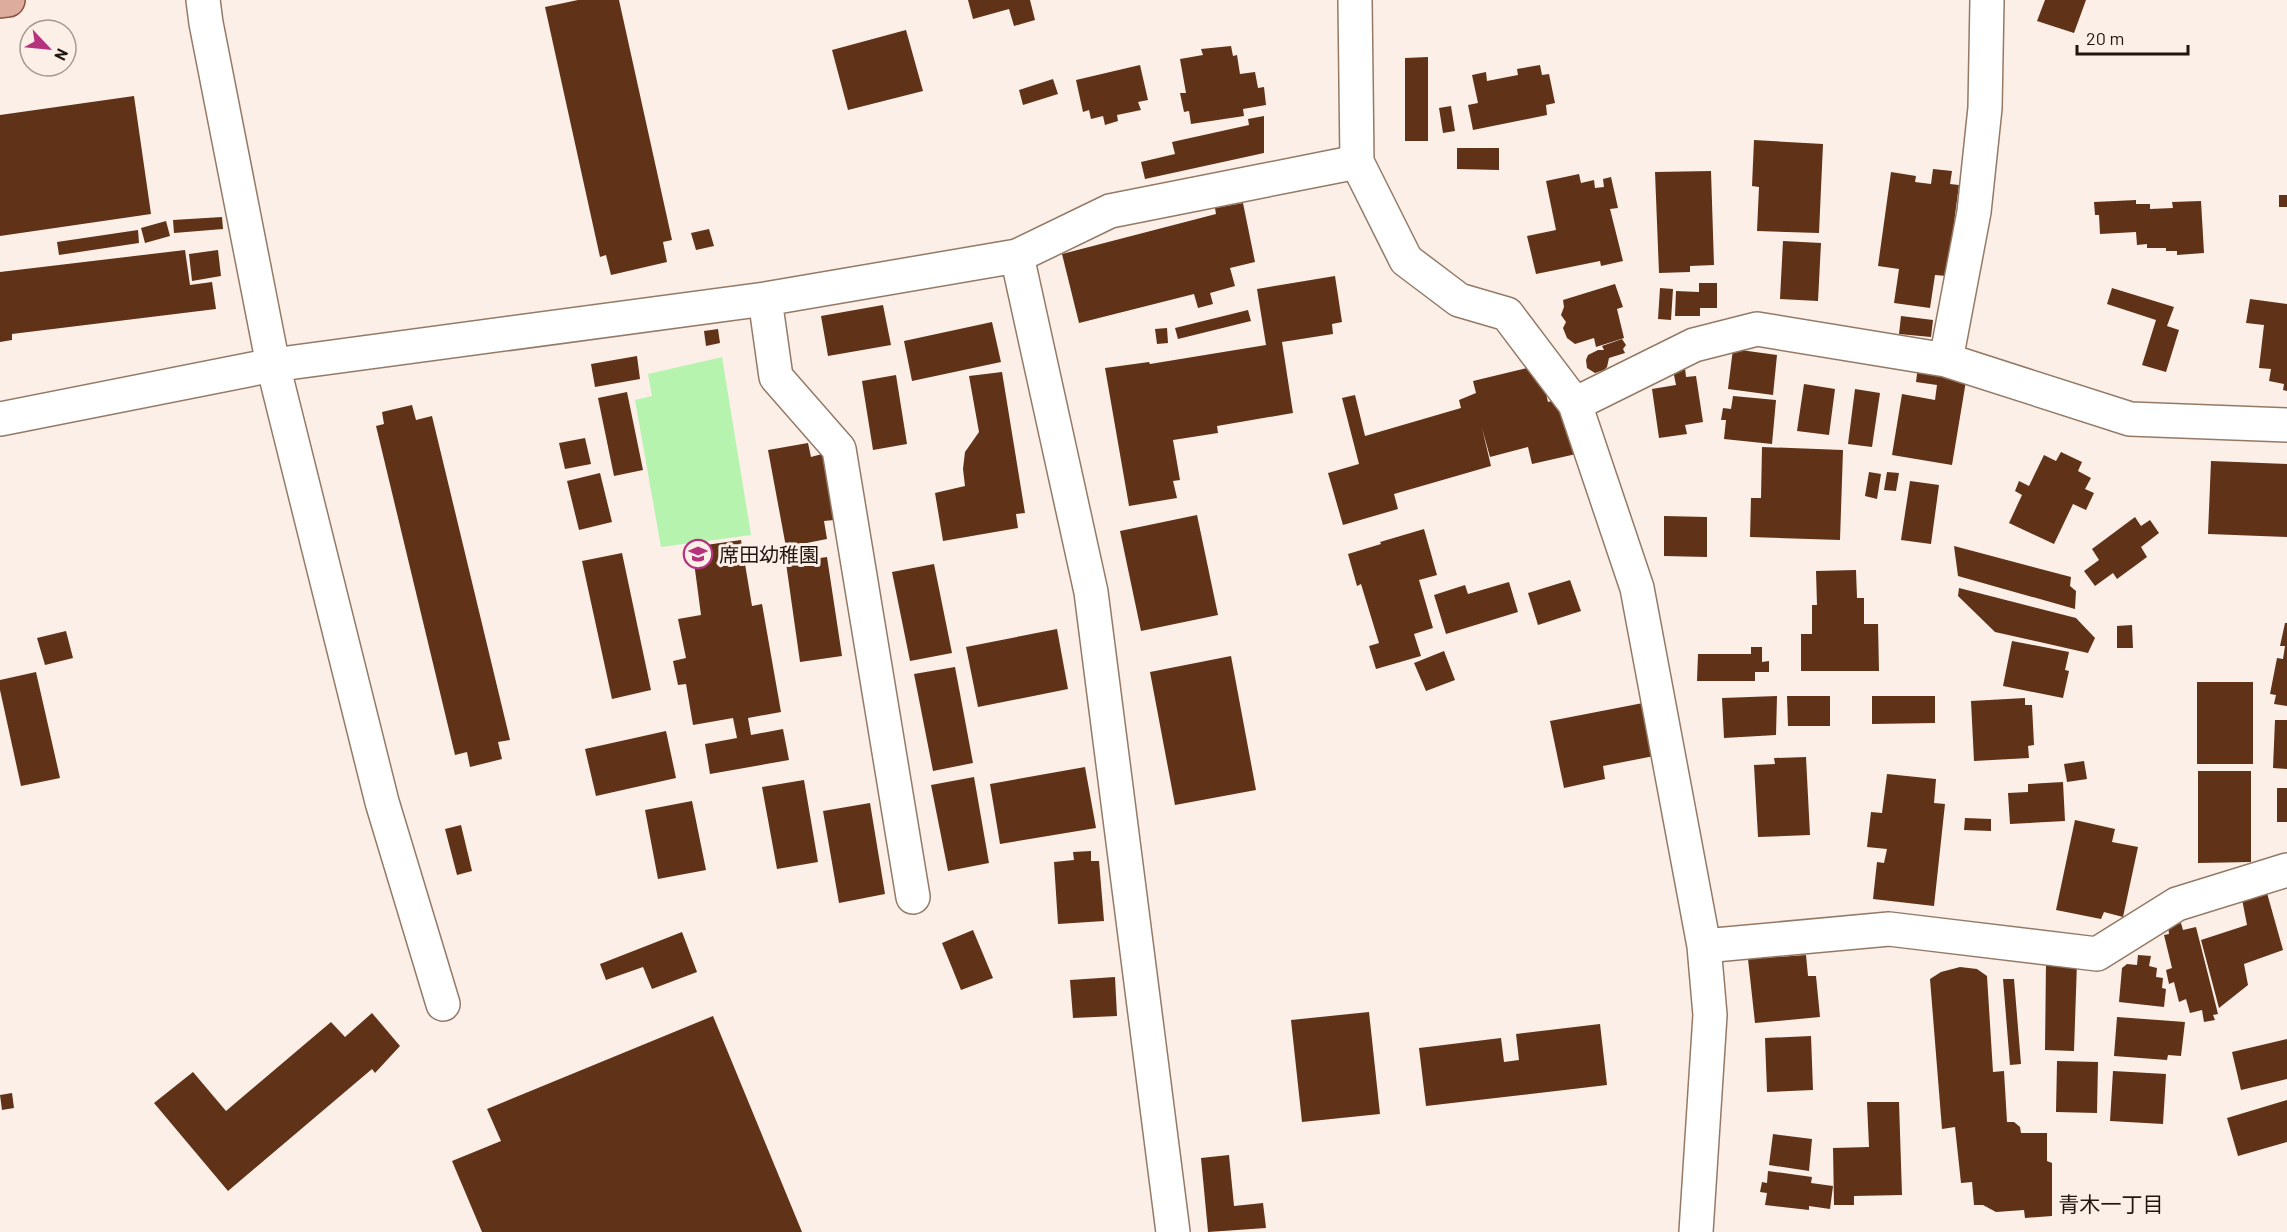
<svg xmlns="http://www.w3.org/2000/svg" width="2287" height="1232" font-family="Barlow,'Noto Sans JP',sans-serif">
<rect width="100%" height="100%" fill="#fbefe7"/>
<path fill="#b6f3af" d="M 722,357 L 751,535 L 661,547 L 635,400 L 652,396 L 648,374 Z"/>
<path fill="#603217" d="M 578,0 L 619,0 L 672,240 L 663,242 L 667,262 L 611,275 L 606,255 L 600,257 L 545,7 Z
M 968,0 L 1030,0 L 1035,20 L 1014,26 L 1009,9 L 973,19 Z
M 2045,0 L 2086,0 L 2074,33 L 2037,21 Z
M 906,30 L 923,91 L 848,110 L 832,50 Z
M 1231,46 L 1233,56 L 1237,55 L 1240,74 L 1255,72 L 1258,88 L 1264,87 L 1266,105 L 1243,109 L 1244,116 L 1191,124 L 1189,111 L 1184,112 L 1180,93 L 1186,93 L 1180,59 L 1203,55 L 1201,49 Z
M 1428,57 L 1428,141 L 1405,141 L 1405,58 Z
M 1140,65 L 1148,100 L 1138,102 L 1141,110 L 1117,115 L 1118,121 L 1105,125 L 1103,116 L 1091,119 L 1089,110 L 1083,112 L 1076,80 Z
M 1540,65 L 1542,75 L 1549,74 L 1555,103 L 1546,105 L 1547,115 L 1473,130 L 1468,105 L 1478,103 L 1472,75 L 1486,72 L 1487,81 L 1518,75 L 1517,69 Z
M 1053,79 L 1058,94 L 1023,105 L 1019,90 Z
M 134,96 L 151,214 L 0,236 L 0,115 Z
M 1451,106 L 1455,131 L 1443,133 L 1439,108 Z
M 1264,116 L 1264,153 L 1145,179 L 1141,162 L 1175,154 L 1172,142 L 1249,125 L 1248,119 Z
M 1754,140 L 1823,144 L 1819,233 L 1757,231 L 1759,187 L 1752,186 Z
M 1457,148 L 1499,148 L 1499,170 L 1457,169 Z
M 1933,169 L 1952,171 L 1950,184 L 1959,185 L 1947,276 L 1935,275 L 1930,308 L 1894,303 L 1899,269 L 1878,266 L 1891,172 L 1916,176 L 1915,182 L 1931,184 Z
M 1711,171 L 1714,265 L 1690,266 L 1690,272 L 1659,273 L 1655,172 Z
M 1579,174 L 1581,183 L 1594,180 L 1595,188 L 1604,187 L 1603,179 L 1611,177 L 1618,208 L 1610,209 L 1623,261 L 1601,266 L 1600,261 L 1536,274 L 1527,236 L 1556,230 L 1546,181 Z
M 2279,195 L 2287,195 L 2287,207 L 2279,207 Z
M 2136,200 L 2136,204 L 2150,204 L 2150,209 L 2173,208 L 2172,202 L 2201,201 L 2204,253 L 2177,255 L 2177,251 L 2166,251 L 2166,248 L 2147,248 L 2147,244 L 2137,245 L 2136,232 L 2100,234 L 2099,215 L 2095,215 L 2094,202 Z
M 1243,203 L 1255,262 L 1230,268 L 1235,286 L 1210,293 L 1213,304 L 1198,308 L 1194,294 L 1079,323 L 1062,254 L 1216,214 L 1215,208 Z
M 222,217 L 223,229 L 174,233 L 173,220 Z
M 166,221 L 170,236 L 145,243 L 141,228 Z
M 709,229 L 714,246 L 696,250 L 691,233 Z
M 138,230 L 139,243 L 59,255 L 57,242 Z
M 1783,241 L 1821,243 L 1818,301 L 1780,299 Z
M 185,250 L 190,285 L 212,282 L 216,309 L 12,334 L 12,340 L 0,342 L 0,272 Z
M 218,250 L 221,276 L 192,281 L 189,254 Z
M 1335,276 L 1342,322 L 1332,324 L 1333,334 L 1282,342 L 1293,413 L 1217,426 L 1218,433 L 1173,440 L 1180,480 L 1173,481 L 1177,498 L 1129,506 L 1105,368 L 1149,362 L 1150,364 L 1266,345 L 1257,289 Z
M 1699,283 L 1717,283 L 1717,308 L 1700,308 L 1700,316 L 1675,316 L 1676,291 L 1699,292 Z
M 1615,284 L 1623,307 L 1617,309 L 1624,338 L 1596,347 L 1594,338 L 1575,344 L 1567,338 L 1563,328 L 1566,322 L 1561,315 L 1564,307 L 1563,300 Z
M 1660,288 L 1673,289 L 1671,320 L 1658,319 Z
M 2112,288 L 2174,307 L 2167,326 L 2179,330 L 2166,372 L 2142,365 L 2156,320 L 2107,304 Z
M 2250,299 L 2287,304 L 2287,391 L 2283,390 L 2284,384 L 2269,381 L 2271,369 L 2259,368 L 2264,325 L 2246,323 Z
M 883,305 L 891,345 L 828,356 L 821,316 Z
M 1248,310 L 1251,321 L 1178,339 L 1175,328 Z
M 1901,316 L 1933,320 L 1931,337 L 1899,334 Z
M 992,322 L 1001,362 L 912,381 L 904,341 Z
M 1167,328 L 1168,343 L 1157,344 L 1155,329 Z
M 718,329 L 720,343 L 706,346 L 704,331 Z
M 1622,339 L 1626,345 L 1623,349 L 1625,353 L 1609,358 L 1607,367 L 1604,370 L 1595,373 L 1587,368 L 1586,360 L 1588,355 L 1598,350 L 1604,350 L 1602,346 Z
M 1733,349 L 1777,355 L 1773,395 L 1728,389 Z
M 637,356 L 640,379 L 595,387 L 591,364 Z
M 1539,365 L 1548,402 L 1562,398 L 1576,454 L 1532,464 L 1528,447 L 1490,457 L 1482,428 L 1491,466 L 1394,494 L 1398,509 L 1343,525 L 1328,473 L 1359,464 L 1342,398 L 1355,395 L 1365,436 L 1461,408 L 1459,400 L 1476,393 L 1473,381 Z
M 1918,366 L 1967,375 L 1952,465 L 1892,455 L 1902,394 L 1935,400 L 1937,385 L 1916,382 Z
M 1685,368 L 1686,377 L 1696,376 L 1703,422 L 1685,425 L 1687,434 L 1659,438 L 1652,389 L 1676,385 L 1673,370 Z
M 1002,372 L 1025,513 L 1016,514 L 1018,528 L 943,541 L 935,493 L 965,486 L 963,469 L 965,452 L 979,432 L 969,376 Z
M 896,375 L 907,444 L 873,450 L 862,381 Z
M 1804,384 L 1835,389 L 1829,435 L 1797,431 Z
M 1855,389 L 1880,393 L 1872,447 L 1848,444 Z
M 627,392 L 643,470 L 614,476 L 598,398 Z
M 1733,396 L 1776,400 L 1772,444 L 1724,439 L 1726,420 L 1721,420 L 1723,408 L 1731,409 Z
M 412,405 L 416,420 L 432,416 L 510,740 L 498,742 L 502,759 L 470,767 L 467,752 L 455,755 L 376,426 L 384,424 L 382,412 Z
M 585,438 L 591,464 L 565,469 L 559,443 Z
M 808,443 L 811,457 L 822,454 L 834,520 L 824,521 L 827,539 L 786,547 L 768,450 Z
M 1762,447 L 1843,450 L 1840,540 L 1750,537 L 1751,498 L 1761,498 Z
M 2061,452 L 2082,462 L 2078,471 L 2091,478 L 2085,489 L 2094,493 L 2086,510 L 2073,504 L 2054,544 L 2009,523 L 2022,495 L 2015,491 L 2019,481 L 2029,486 L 2044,455 L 2056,461 Z
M 2211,461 L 2287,464 L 2287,537 L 2208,534 Z
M 1869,472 L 1881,474 L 1877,499 L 1865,496 Z
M 1887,472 L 1899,473 L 1896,491 L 1884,490 Z
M 600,473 L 612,522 L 579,530 L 567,481 Z
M 1910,481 L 1939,485 L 1931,544 L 1901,540 Z
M 1197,515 L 1218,615 L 1141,631 L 1120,531 Z
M 1664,516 L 1707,517 L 1707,557 L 1664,556 Z
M 2135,517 L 2141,526 L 2150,520 L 2159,533 L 2141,547 L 2147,557 L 2117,579 L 2113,573 L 2095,586 L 2084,571 L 2099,560 L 2092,549 Z
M 1424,529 L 1437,575 L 1419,580 L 1433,628 L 1414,634 L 1421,656 L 1376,669 L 1369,646 L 1379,643 L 1361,584 L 1357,586 L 1348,554 L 1381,544 L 1380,542 Z
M 741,540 L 752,606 L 762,604 L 781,712 L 748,718 L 751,735 L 783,729 L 789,760 L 710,774 L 705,744 L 737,738 L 733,718 L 693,725 L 686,684 L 678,685 L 673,661 L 686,658 L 678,619 L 701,615 L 692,547 Z
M 1954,546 L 2071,577 L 2070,586 L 2076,591 L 2075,609 L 1958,576 Z
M 622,553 L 651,690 L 612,699 L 582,561 Z
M 827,557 L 842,656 L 800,662 L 786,563 Z
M 934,564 L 952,653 L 910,661 L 892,572 Z
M 1856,570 L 1857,598 L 1864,598 L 1864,624 L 1878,624 L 1879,671 L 1801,671 L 1801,634 L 1812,634 L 1812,605 L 1817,605 L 1816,571 Z
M 1570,580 L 1581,611 L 1538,625 L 1528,593 Z
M 1509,582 L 1518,612 L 1446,634 L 1434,595 L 1465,585 L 1468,594 Z
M 1959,588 L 2076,618 L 2095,638 L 2088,653 L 1995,632 L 1958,596 Z
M 2285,623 L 2287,623 L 2287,706 L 2274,704 L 2276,695 L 2270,694 L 2277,658 L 2283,659 L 2285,646 L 2280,646 Z
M 2132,625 L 2133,648 L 2117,648 L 2117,626 Z
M 1057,629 L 1068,689 L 978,707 L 966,647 Z
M 66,631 L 73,658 L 45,665 L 37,638 Z
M 2012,641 L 2069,652 L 2065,670 L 2069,671 L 2063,698 L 2003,686 Z
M 1751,647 L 1762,647 L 1762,662 L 1769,661 L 1769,672 L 1755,672 L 1755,681 L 1697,681 L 1698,654 L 1751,654 Z
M 1444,651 L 1455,680 L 1426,691 L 1414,663 Z
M 1231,656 L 1256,790 L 1175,805 L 1150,672 Z
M 955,667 L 973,763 L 933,771 L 914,674 Z
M 36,672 L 60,778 L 21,786 L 0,690 L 0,680 Z
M 2197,682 L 2253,682 L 2253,764 L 2197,764 Z
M 1777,696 L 1776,735 L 1724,738 L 1722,698 Z
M 1787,696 L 1830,696 L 1830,726 L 1788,726 Z
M 1872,696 L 1935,696 L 1935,723 L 1872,724 Z
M 2025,698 L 2025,705 L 2032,705 L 2034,745 L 2028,746 L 2029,758 L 1974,761 L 1971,701 Z
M 1643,703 L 1654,756 L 1603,766 L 1605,779 L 1564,788 L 1550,721 Z
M 2275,720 L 2287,720 L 2287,769 L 2273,768 Z
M 666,731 L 676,778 L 596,796 L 585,749 Z
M 1806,757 L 1810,835 L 1758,837 L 1754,765 L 1775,764 L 1774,758 Z
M 2084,761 L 2087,779 L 2067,782 L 2064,764 Z
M 1085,767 L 1096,828 L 1000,844 L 990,784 Z
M 2198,771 L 2251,771 L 2251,862 L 2198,863 Z
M 1887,774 L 1936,779 L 1934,803 L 1945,804 L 1934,906 L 1873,899 L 1877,862 L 1884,863 L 1887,849 L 1867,847 L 1871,812 L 1882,813 Z
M 974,777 L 989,863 L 948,871 L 931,785 Z
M 804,780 L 818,862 L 777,869 L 762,787 Z
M 2063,782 L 2065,821 L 2010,824 L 2008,793 L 2028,792 L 2028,784 Z
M 2277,788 L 2287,788 L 2287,822 L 2277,822 Z
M 692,801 L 706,870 L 658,879 L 645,810 Z
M 870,803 L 885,894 L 839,903 L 823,811 Z
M 1965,818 L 1991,819 L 1991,831 L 1964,830 Z
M 2075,820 L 2115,829 L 2112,842 L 2138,847 L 2123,917 L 2104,912 L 2101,919 L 2056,910 Z
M 461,825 L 472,871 L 457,875 L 445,829 Z
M 1091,851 L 1091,861 L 1099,861 L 1104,921 L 1058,924 L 1054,862 L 1074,860 L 1073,852 Z
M 2267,893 L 2283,950 L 2244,964 L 2248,985 L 2219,1008 L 2201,940 L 2247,925 L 2242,899 Z
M 2181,923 L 2183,930 L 2196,927 L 2218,1014 L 2213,1015 L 2215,1020 L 2204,1022 L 2202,1010 L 2190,1013 L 2186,999 L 2179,1002 L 2174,982 L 2169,984 L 2166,970 L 2172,968 L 2164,935 L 2169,934 L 2168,926 Z
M 973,930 L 993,978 L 961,990 L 942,943 Z
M 682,932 L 697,972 L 652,989 L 643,967 L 606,980 L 600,964 Z
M 1806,955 L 1808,976 L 1816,976 L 1820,1017 L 1755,1023 L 1748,959 Z
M 2138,955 L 2151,956 L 2149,966 L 2157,968 L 2156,977 L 2163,978 L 2162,988 L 2166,989 L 2164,1007 L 2119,1002 L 2122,968 L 2127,964 L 2137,965 Z
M 2046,962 L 2077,962 L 2074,1051 L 2045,1050 Z
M 1960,967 L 1977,969 L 1987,976 L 1993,1072 L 2004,1071 L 2007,1122 L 2014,1122 L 2020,1127 L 2021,1133 L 2047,1133 L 2047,1161 L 2052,1163 L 2052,1216 L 2025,1218 L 2024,1210 L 1996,1212 L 1983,1205 L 1974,1205 L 1972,1182 L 1961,1183 L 1955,1127 L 1942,1129 L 1930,979 L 1941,972 Z
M 1115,977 L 1117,1016 L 1073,1018 L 1070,980 Z
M 2003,979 L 2014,979 L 2021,1064 L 2010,1065 Z
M 1369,1012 L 1380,1114 L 1302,1122 L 1291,1020 Z
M 372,1013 L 400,1046 L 375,1073 L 372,1069 L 228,1191 L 154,1103 L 193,1072 L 226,1111 L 331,1022 L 345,1037 Z
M 713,1016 L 802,1232 L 482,1232 L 452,1161 L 501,1141 L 487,1109 Z
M 2117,1017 L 2185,1022 L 2181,1056 L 2168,1055 L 2167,1060 L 2114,1056 Z
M 1600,1024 L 1607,1085 L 1426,1106 L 1419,1048 L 1501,1038 L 1504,1062 L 1519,1060 L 1516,1034 Z
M 1811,1036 L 1813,1090 L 1767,1092 L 1765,1038 Z
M 2287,1039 L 2287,1079 L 2241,1090 L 2232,1052 Z
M 2057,1061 L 2098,1062 L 2097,1113 L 2056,1112 Z
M 2113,1071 L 2166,1074 L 2163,1124 L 2110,1121 Z
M 12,1093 L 14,1108 L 2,1110 L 0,1095 Z
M 2287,1100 L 2287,1142 L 2238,1156 L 2227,1118 Z
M 1867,1102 L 1899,1102 L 1902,1195 L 1854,1196 L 1854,1205 L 1834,1205 L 1833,1148 L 1869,1147 Z
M 1773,1134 L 1812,1139 L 1809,1171 L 1769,1165 Z
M 1229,1155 L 1234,1206 L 1263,1203 L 1266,1228 L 1208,1232 L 1201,1158 Z
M 1768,1171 L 1812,1177 L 1811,1183 L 1833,1186 L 1830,1209 L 1809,1206 L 1809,1210 L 1765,1205 L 1767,1193 L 1760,1192 L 1762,1182 L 1767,1183 Z"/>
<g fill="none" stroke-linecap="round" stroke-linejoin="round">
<g stroke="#947a66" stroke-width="36">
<path id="minor" d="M 203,0 L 206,23 L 273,365 L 382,802 L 443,1004
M 1357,162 L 1406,260 L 1459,300 L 1507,314 L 1575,404 L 1637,588 L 1704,946 L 1710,1015 L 1696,1232
M 1017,256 L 1091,592 L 1173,1232
M 765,299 L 776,377 L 839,449 L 913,897
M 1946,360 L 1974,212 L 1985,108 L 1987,0
M 1575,404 L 1694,345 L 1757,329 L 1946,360 L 2130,419 L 2287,425
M 0,419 L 273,365 L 765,299 L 1017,256 L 1110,211 L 1357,162 L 1355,0
M 1704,946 L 1889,929 L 2097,954 L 2177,904 L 2287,870"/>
</g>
<g stroke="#8c5440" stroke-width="36">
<path id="primary" d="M 0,1 L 8,0"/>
</g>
<use href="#minor" stroke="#fff" stroke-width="33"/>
<use href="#primary" stroke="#ddac9c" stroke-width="33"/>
</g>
<defs>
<g id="school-ring" transform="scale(1.5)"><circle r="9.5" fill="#fbefe7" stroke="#b5337d" stroke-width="1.5"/><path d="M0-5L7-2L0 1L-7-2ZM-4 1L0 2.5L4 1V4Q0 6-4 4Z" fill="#b5337d"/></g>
</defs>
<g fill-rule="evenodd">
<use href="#school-ring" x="698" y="554"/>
</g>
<g text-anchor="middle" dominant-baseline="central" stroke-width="6" stroke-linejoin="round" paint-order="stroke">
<g font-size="20" fill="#21160f" stroke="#fbefe7" text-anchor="start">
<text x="719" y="554">席田幼稚園</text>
</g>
<g font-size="21" fill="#21160f" stroke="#fbefe7">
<text x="2111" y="1203">青木一丁目</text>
</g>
</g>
<g transform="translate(48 48) rotate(116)"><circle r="28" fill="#fbefe7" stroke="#a49891" stroke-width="1.5"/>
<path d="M0-4.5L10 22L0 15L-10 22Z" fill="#b5337d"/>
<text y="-9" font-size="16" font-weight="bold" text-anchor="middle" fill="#21160f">N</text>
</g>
<path d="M2077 45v9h111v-9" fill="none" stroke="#21160f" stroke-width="3"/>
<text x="2086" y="45" font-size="18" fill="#21160f" stroke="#fbefe7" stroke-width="4.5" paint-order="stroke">20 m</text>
</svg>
